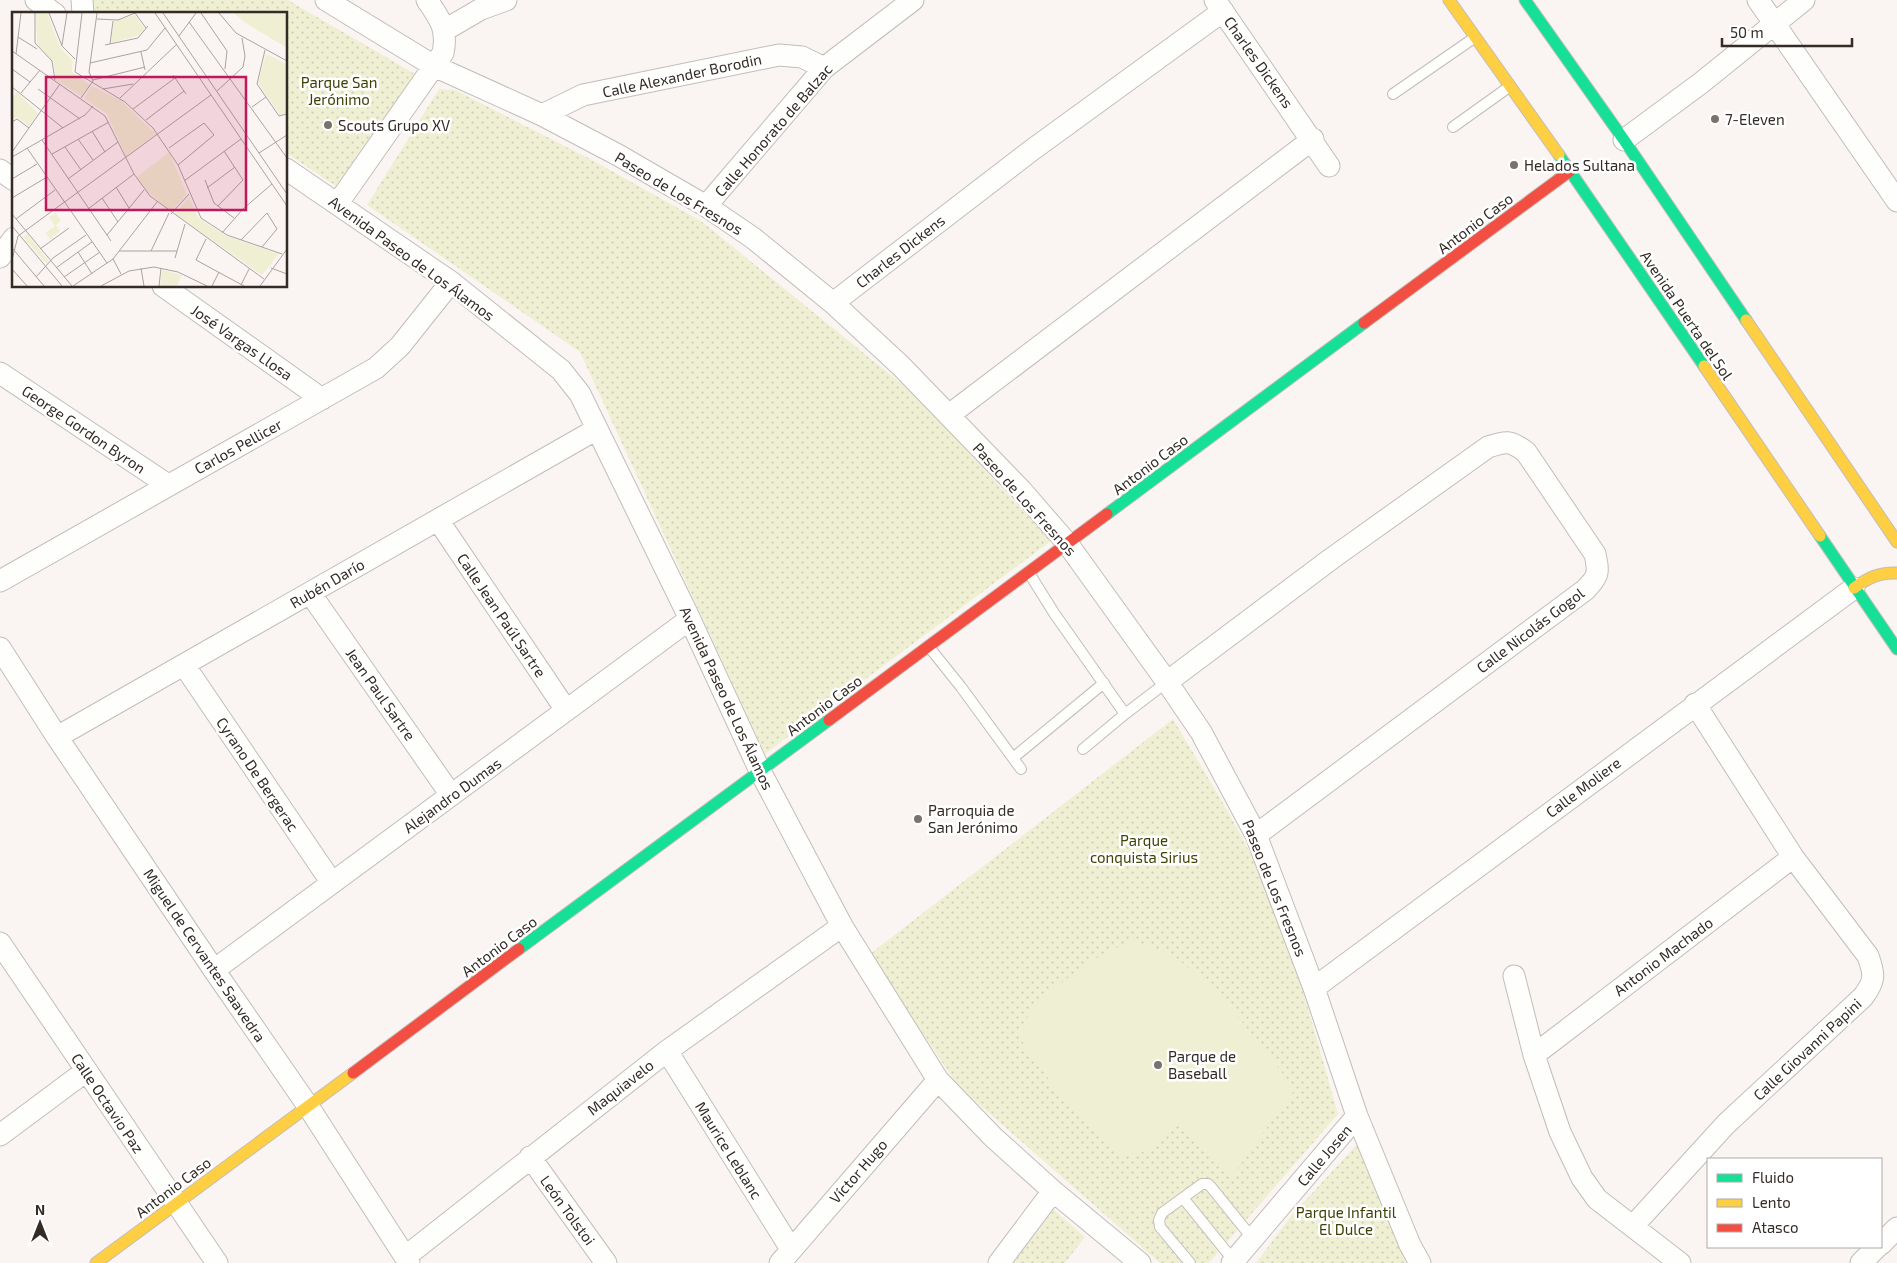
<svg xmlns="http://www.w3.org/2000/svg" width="1897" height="1263" font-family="'Exo 2',sans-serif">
<defs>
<pattern id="grass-dots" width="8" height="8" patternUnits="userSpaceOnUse" patternTransform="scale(1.25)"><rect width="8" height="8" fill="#eff0d3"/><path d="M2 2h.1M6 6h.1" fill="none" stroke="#cdceb5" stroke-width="1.8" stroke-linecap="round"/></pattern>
</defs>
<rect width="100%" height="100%" fill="#faf5f2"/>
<path fill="url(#grass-dots)" d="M 93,0 L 288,0 L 415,74 L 336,186 L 286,153 L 286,14 L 94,14 Z
M 439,89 L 455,90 L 594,161 L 701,221 L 913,393 L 1051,541 L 765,754 L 580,352 L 367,205 Z
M 1173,719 C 1207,777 1245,835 1271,898 C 1299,968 1317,1042 1338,1114 L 1209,1263 L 1160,1263 L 958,1086 L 870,954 Z
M 1362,1139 L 1406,1263 L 1256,1263 L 1291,1216 Z
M 1054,1210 L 1085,1237 L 1065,1263 L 1013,1263 Z"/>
<path fill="#eff0d3" d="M 1132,940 L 1173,955 L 1220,994 L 1295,1089 L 1232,1176 L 1178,1124 L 1144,1152 L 1119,1155 L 1067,1105 L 1019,1037 L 1032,1007 L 1085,964 Z"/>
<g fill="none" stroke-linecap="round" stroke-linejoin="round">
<g stroke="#c3bdb9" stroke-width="12">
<path id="lane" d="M 1393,94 L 1474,38
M 1453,127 L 1509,87
M 1029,573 L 1054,613 L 1125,714
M 929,647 L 961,687 L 1021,769
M 1083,749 L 1125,714 L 1167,682
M 1013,758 L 1104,683
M 1183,1198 L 1234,1261
M 1190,1263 L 1160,1227 L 1159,1220 L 1162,1213 L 1202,1184 L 1208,1184 L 1211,1187 L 1253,1239"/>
</g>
<g stroke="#c3bdb9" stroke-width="23">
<path id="street" d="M 36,0 L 55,14
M 82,0 L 83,14
M 326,0 L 434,66 L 542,115 L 618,155 L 706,206 L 753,238 L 833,303 L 901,366 L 1021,490 L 1067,543 L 1167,682 L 1201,732 L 1256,835 L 1314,988 L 1357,1116 L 1410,1245 L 1420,1263
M 1215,0 L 1329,166
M 1758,0 L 1897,201
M 445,30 L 481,9 L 506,0
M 542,115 L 583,95 L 779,55 L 802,57 L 824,68
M 1624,140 L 1701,83 L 1804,0
M 286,169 L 451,282 L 561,370 L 580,394 L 687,613 L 760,771 L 842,926 L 938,1080 L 993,1137 L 1053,1191 L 1140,1263
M 0,170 L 14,180
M 338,203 L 443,53 C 448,29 440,19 427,0
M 706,206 L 824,68 L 913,0
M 0,257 L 14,238
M 163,286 L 322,399
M 833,303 L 1032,150 L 1223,11
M 0,373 L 168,485
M 949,415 L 1313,139
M 438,520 L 566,710
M 0,581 L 376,368 L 400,346 L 451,282
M 310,593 L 451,795
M 0,648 L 57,737 L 214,970 L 308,1106 L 409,1263
M 184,665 L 332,883
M 1167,682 L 1331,559 L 1488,447 C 1506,441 1510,440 1526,452 L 1595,554 C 1599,573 1599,576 1585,590 L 1256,835
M 57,737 L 597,429
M 0,943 L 217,1263
M 214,970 L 690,619
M 1514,976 L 1534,1055 L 1560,1132 L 1582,1178 L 1597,1199 L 1680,1263
M 1314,988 L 1854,588
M 667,1051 L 791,1249
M 1534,1055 L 1793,857
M 0,1135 L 86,1071
M 530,1157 L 606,1263
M 1633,1226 L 1726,1124 L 1863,997 C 1875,981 1875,975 1868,956 L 1793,857 L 1695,704
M 1881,1244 L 1897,1228
M 405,1257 L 667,1051 L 842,926
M 780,1263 L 938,1080
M 999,1263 L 1053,1191
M 1232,1263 L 1357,1116
M 1861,1263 L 1877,1247"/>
</g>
<g stroke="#c3bdb9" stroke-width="13">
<path id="fast" d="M 1525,0 L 1624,140 L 1746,320
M 1559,155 L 1704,366
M 1107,514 L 1364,323
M 1820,536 L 1897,649
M 519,949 L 829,720"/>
</g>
<g stroke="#c3bdb9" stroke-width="13">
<path id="slow" d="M 1449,0 L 1559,155
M 1746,320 L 1897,542
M 1704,366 L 1820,536
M 1854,588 C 1868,578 1879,572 1897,573
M 96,1263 L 353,1073"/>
</g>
<g stroke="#c3bdb9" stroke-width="13">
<path id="jam" d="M 1364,323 L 1570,171
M 829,720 L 1107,514
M 353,1073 L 519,949"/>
</g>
<use href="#lane" stroke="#fefefd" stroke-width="10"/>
<use href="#street" stroke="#fefefd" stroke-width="21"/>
<use href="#fast" stroke="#16e098" stroke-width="11"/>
<use href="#slow" stroke="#ffcf43" stroke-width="11"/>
<use href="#jam" stroke="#f24e42" stroke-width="11"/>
</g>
<g fill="#79726d" stroke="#fff" stroke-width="2">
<circle cx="1715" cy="119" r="5"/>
<circle cx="328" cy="125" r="5"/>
<circle cx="1514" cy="165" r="5"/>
<circle cx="918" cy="819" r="5"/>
<circle cx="1158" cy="1065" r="5"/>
</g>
<g text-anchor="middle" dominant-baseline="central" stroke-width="5" stroke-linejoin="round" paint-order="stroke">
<g font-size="15" fill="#332b26" stroke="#fff">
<text transform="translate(1259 62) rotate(55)">Charles Dickens</text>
<text transform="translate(682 75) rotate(-12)">Calle Alexander Borodin</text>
<text transform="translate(773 130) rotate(-49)">Calle Honorato de Balzac</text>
<text transform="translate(679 193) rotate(31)">Paseo de Los Fresnos</text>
<text transform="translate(1475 223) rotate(-37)">Antonio Caso</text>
<text transform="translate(900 251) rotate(-38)">Charles Dickens</text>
<text transform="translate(412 258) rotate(36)">Avenida Paseo de Los Álamos</text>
<text transform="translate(1687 315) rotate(56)">Avenida Puerta del Sol</text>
<text transform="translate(242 342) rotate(35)">José Vargas Llosa</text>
<text transform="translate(84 429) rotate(34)">George Gordon Byron</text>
<text transform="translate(238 446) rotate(-29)">Carlos Pellicer</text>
<text transform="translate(1150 464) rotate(-37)">Antonio Caso</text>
<text transform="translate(1025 499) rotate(48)">Paseo de Los Fresnos</text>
<text transform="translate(327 583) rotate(-30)">Rubén Darío</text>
<text transform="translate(502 615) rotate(56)">Calle Jean Paúl Sartre</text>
<text transform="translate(1530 630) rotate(-37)">Calle Nicolás Gogol</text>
<text transform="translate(381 694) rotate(55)">Jean Paul Sartre</text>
<text transform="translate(727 698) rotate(65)">Avenida Paseo de Los Álamos</text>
<text transform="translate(824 705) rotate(-37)">Antonio Caso</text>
<text transform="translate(258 774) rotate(56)">Cyrano De Bergerac</text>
<text transform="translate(1583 787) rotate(-37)">Calle Moliere</text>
<text transform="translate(452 795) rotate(-36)">Alejandro Dumas</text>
<text transform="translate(1275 888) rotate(68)">Paseo de Los Fresnos</text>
<text transform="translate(499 946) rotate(-37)">Antonio Caso</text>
<text transform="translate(205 955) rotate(56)">Miguel de Cervantes Saavedra</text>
<text transform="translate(1663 956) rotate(-37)">Antonio Machado</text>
<text transform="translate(1807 1049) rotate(-43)">Calle Giovanni Papini</text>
<text transform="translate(620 1087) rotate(-38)">Maquiavelo</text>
<text transform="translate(108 1103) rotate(56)">Calle Octavio Paz</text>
<text transform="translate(729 1150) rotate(58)">Maurice Leblanc</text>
<text transform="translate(1324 1155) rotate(-50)">Calle Josen</text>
<text transform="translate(858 1171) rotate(-49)">Víctor Hugo</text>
<text transform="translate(173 1187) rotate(-37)">Antonio Caso</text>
<text transform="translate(568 1210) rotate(54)">León Tolstoi</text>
</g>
<g font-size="15" fill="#3f4204" stroke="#fff">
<text x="339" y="82">Parque San<tspan x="339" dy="17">Jerónimo</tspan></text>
<text x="1144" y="840">Parque<tspan x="1144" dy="17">conquista Sirius</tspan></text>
<text x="1346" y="1212">Parque Infantil<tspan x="1346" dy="17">El Dulce</tspan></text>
</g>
<g font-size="15" fill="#332b26" stroke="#fff" text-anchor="start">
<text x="1725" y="119">7-Eleven</text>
<text x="338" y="125">Scouts Grupo XV</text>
<text x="1524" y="165">Helados Sultana</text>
<text x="928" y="810">Parroquia de<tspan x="928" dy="17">San Jerónimo</tspan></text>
<text x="1168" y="1056">Parque de<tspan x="1168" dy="17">Baseball</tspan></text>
</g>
</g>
<g transform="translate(12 12)">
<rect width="275" height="275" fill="#faf5f2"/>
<path d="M 24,1 L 35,1 L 48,35 L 61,49 L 60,60 L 78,73 L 69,84 L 44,68 L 42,51 L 25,32 ZM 222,1 L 275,1 L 275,36 L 232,10 ZM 123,3 L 133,17 L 128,23 L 99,31 L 102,9 ZM 254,42 L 275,52 L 275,101 L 268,103 L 246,71 ZM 80,74 L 108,88 L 144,122 L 114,144 L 95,102 L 72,86 ZM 5,80 L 26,101 L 17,114 L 5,105 L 0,108 L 0,85 ZM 157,140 L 175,182 L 159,200 L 135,179 L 125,165 ZM 177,185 L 186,205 L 212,223 L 267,242 L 250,263 L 163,202 ZM 44,201 L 49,209 L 44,213 L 48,219 L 38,227 L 33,221 L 43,214 L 37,205 ZM 15,222 L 37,249 L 34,252 L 11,225 ZM 150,258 L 170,263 L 165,274 L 148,274 Z" fill="#eff0d3"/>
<path d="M 153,164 L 170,179 L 163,188 L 158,183 L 152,186 L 141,174 Z" fill="#eff0d3"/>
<path fill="none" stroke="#aaa4a0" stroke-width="1" d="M 23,1 L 23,31 L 40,49 L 43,68M 37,1 L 50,34 L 63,47M 70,1 L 63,60 L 113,90 L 141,116 L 166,153 L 189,206 L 215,223 L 270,242M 123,1 L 134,16M 143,1 L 275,194M 151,1 L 275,182M 189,1 L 215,39 L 213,57M 207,1 L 224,21 L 275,49M 85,7 L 106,8 L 123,1M 177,10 L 275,146M 167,24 L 184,1M 6,25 L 25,37M 98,32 L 101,9M 50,33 L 55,1M 93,33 L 126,26 L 136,14M 253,38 L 245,72 L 267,104 L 275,102M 0,39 L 93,104 L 122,162 L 138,184 L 252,267M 129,40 L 133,58M 4,42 L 9,1M 78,51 L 135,38 L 153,16M 0,57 L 18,70M 161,63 L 174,82M 81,68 L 133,55M 0,75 L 51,116M 26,77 L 68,107M 91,77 L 121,72M 205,79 L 231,55 L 233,44 L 230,26M 9,81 L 28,58M 69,86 L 81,69 L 77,60 L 85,1M 108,86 L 165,32M 240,95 L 254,85M 121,97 L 163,66M 134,108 L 172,79M 0,110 L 5,107 L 17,116M 80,119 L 93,140M 66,127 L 81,148M 30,128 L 99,229M 53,135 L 69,158M 15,136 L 95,251M 157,136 L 192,111 L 202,123 L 166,153M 0,140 L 48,72M 247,141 L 275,123M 40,142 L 97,110M 0,145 L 73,103 L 81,94M 0,167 L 25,152M 56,167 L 106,130M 193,168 L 202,191 L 222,206M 172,169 L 229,127M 104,175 L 117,196M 195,176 L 223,155M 0,186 L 35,165M 90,186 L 106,210M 206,194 L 231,168 L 212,139M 76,197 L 122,162M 0,202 L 60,274M 159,202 L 177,182M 4,207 L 43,178M 0,214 L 50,274M 210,221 L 231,197 L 260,172M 95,223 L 132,178M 194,227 L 184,248 L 232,274M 229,228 L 255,201 L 265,217 L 250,235M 1,237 L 32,274M 28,237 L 57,216M 107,239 L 165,239M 139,239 L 157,201M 66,240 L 80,262M 163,246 L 173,212M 101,247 L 109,262M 0,248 L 6,224 L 199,83M 44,256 L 80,230M 129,256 L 132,274M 259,256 L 275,262M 0,257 L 15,274M 24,265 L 41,246 L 74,223M 52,265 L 88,240M 229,273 L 237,257M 61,274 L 101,247 L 145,190M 89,274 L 117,259 L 142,255 L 166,260 L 195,274M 147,274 L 149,256M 200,274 L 207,260M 248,274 L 275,237"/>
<path fill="#c2185b" fill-opacity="0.15" stroke="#c2185b" stroke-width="2.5" d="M 34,65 L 234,65 L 234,198 L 34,198 Z"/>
<rect width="275" height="275" fill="none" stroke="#332b26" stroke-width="2.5"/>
</g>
<rect x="1707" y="1158" width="175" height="90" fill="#ffffff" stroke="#adaaa8"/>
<rect x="1717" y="1174" width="25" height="8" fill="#16e098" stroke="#adaaa8"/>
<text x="1752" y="1183" font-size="15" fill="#332b26">Fluido</text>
<rect x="1717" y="1199" width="25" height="8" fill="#ffcf43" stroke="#adaaa8"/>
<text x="1752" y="1208" font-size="15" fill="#332b26">Lento</text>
<rect x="1717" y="1224" width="25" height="8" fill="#f24e42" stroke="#adaaa8"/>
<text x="1752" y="1233" font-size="15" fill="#332b26">Atasco</text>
<g transform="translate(40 1223)" stroke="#ffffff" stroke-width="4" paint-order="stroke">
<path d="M0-4L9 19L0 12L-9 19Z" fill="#332b26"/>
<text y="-8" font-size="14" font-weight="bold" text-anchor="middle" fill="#332b26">N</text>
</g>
<path d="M1722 38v8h130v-8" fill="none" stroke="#332b26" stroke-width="2.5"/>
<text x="1730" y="38" font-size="15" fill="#332b26" stroke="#ffffff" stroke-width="4" paint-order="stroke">50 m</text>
</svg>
